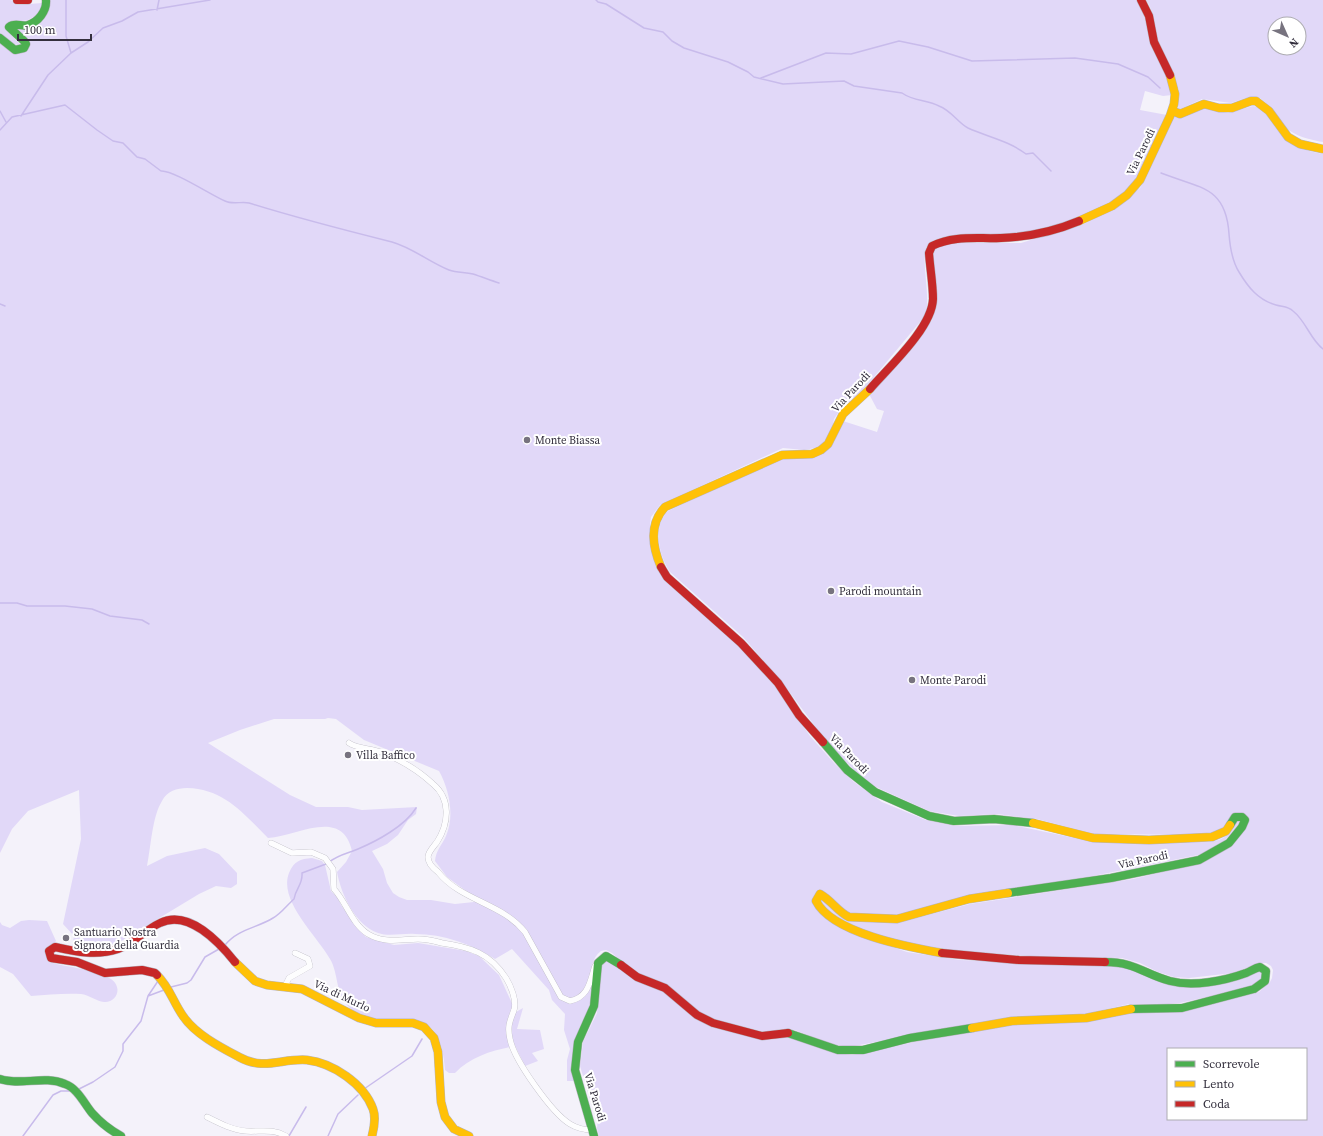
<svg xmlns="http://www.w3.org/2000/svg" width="1323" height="1136" font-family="'Source Serif 4',serif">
<rect width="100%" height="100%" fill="#f4f2fa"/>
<path fill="#e1d8f8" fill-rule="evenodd" d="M 0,0 L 11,0 L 17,5 L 42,3 L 42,8 C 24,31 17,14 6,24 L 6,30 L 20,44 L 19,45 L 13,44 L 0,34 Z
M 49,0 L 1136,0 L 1139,2 L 1169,82 L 1172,95 L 1163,96 L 1145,91 L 1140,110 L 1167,115 C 1159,132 1145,171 1134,183 C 1109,210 1055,229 1019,234 C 1000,236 940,229 928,245 C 919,256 932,297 925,316 L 859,395 L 838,413 L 834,419 L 832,429 L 822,445 L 815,448 L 804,450 L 783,448 L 660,505 L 651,517 L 650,524 L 650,533 L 658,570 L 739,646 L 775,686 L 810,736 L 835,764 L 854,782 L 882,802 L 926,820 L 955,826 L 1013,825 L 1094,842 L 1208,842 C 1215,841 1222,840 1227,835 C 1232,830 1233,822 1240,819 L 1241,822 C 1229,838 1217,849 1198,855 L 1093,876 L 966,896 L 895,916 L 850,914 L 817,892 L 813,901 L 832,923 L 859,935 L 907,952 L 960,960 L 1123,966 L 1167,984 L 1263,971 L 1265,977 L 1256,986 L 1180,1003 L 1157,1005 L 1129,1004 L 1086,1014 L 1010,1017 L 849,1047 L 830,1044 L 795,1030 L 781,1029 L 769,1033 L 711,1019 L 700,1013 L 665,985 L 632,971 L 612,953 L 606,950 L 601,951 C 586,962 593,987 590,1003 C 588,1014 581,1022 578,1032 C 573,1048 572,1065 574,1081 L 567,1081 L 567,1060 L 570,1049 L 564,1030 L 565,1014 L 552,1000 L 549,990 L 512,949 L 495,959 C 471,944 444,934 415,934 C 403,933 389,937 378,933 C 355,925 341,894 337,872 L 346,862 L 352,851 C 342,807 298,836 268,838 C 243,813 224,789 187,788 C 177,788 167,791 162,801 C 152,817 151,847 147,866 L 167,856 L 205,848 L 219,854 L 237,873 L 237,884 L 231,888 L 216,886 L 199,894 L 118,943 L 95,949 L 72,948 L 74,936 L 63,924 L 81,839 L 79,790 L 28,811 L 12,829 L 0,853 L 0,41 L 27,50 L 29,46 L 12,28 L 25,28 ZM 328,718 L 336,719 L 364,740 L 439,771 C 449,789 455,816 446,836 C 442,845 436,850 435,861 L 447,877 L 473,896 L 475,899 L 474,902 L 455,904 L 431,900 L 407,900 L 399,897 L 393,893 L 387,883 L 383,869 L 372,851 L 387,844 L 398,835 L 408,820 L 416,814 L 417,807 L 362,810 L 348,807 L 316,807 L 290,795 L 208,743 L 240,730 L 274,719 L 325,719 Z
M 1146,0 L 1323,0 L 1323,142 C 1311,140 1294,136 1285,127 C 1276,117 1271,106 1260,98 L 1246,98 L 1231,103 L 1202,99 L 1178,110 L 1179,90 L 1155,34 C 1155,22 1153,10 1146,0 ZM 1275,24 L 1299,24 L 1299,48 L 1275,48 Z
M 1253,106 C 1266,108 1271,122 1279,132 C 1290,145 1306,151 1323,154 L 1323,1136 L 599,1136 L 597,1128 L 598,1116 L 592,1106 L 580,1066 L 583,1042 L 597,1013 L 601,965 L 608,960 L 634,979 L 663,991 L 712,1027 L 756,1038 L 771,1040 L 784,1037 L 796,1038 L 833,1052 L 852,1055 L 914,1042 L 1014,1025 L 1087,1022 L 1130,1012 L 1183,1012 L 1259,992 L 1270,982 L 1272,978 L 1273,970 L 1271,966 L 1266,963 L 1260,963 L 1233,973 L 1189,978 L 1174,977 L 1158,972 L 1140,963 L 1122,958 L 1028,956 L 959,951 L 906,943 L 860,929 L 828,912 L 819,900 L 822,898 L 845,919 L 905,921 L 970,904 L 1133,879 L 1179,868 L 1200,863 L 1229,847 L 1245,815 L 1242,813 L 1234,814 L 1223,829 L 1206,835 L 1093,834 L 1037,819 L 997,814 L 959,816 L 929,811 L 876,787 L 861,777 L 826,741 L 782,682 L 743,637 L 670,572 C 659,556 652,526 668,511 L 781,458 L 823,453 L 834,442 L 843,421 L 877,432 L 884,411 L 877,409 L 869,394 L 932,320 L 936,300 L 933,253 L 935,248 L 952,243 L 1021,243 L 1086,223 L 1114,208 L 1140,188 L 1145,180 L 1174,116 L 1178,117 L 1203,107 L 1228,113 ZM 1168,1049 L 1306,1049 L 1306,1119 L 1168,1119 Z
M 312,858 L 322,861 L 325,865 L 331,891 L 338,898 L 341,905 L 356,926 L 366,937 L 394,945 L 418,943 L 466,951 L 479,956 L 499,975 L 516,1012 L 523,1008 L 517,1029 L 540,1030 L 544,1049 L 532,1053 L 538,1061 L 525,1066 L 515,1046 C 494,1050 471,1056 455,1073 L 449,1073 L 445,1070 C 439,986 386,1041 349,1007 C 335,994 339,974 330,959 C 318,937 278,901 289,873 C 294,861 300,859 312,858 Z
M 29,920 L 47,921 L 56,941 L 46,952 L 49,962 C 69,968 92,968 111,979 C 123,987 117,1003 104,1002 C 96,1001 89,995 81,994 C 64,993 47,995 31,996 L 13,974 L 0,967 L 0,922 L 2,925 L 10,928 L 21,921 Z"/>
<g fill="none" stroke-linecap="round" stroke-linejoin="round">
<path stroke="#c8bbeb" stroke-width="1.5" d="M 66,0 L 66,36 L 71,53
M 596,0 L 598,2 L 606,4 L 644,28 L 663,32 L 672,41 L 684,48 L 728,62 L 748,72 L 754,77 L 783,84 L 844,81 L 854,86 L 902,93 C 913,101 927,100 939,106 C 952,111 958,123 968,128 C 988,137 1009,141 1026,154 L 1033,153 L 1051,171
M 157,10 L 159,0
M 761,78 L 826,53 L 851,54 L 899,41 L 928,47 L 972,61 L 1075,58 L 1118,64 L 1148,77 L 1160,88
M 0,111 L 6,122
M 21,116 L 48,75 L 71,53 L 88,42 L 103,28 L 122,21 L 138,12 L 210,0
M 0,130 L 12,117 L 65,105 L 97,130 L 113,141 L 123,143 L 137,157 L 145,159 L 161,171 C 173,170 211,195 225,201 C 233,205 242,201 249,203 C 297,218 344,230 392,242 C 413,248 429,262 449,270 C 457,273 465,272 473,274 C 482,277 490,280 499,283
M 1161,173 C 1198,188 1226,185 1229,234 C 1230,247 1232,261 1239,272 C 1248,287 1258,300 1276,305 C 1283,307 1288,306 1293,311 C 1306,321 1310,339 1323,349
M 0,304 L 5,306
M 0,603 L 17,603 L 27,606 L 65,606 L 92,609 L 110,616 L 142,620 L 149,624
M 329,862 C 340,854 346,854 358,849 C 377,841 405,826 416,808
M 225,945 C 238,929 257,928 273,918 C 281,914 287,905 294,899 C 296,887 303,885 302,873 L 326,864
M 171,987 L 187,983 L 191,980 L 205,957 L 219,949
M 148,996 L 164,990
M 79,1089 L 93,1082 L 115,1067 L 123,1051 L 123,1044 L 141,1021 L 148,996 L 158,981
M 364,1089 L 412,1056 L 422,1039
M 23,1136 L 53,1095 L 61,1091 L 69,1091
M 289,1136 L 306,1107
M 328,1136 L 338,1114 L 358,1095"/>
<g stroke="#b6b4be" stroke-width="6">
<path id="street" d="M 349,743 C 355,748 373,749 381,752 C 399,759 419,771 433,784 C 451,799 449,823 437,842 C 434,846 428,852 428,857 C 428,863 434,869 438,872 C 461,901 502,903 525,932 L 561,997 L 570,1001 C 589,997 590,981 595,966
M 271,843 L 292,853 L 311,852 L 325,858 L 333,869 L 334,889 C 346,902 352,924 368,934 C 385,944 401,939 418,939 C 426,939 435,941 442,943 C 470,947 490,953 506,978 C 511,986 517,1001 514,1010 C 510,1021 507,1026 510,1039 C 514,1060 552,1113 570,1124 C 578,1129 584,1130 593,1130
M 290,987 L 286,984 L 289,978 L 310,966 L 308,959 L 295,953
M 207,1117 C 219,1123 232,1130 246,1131 C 260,1132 272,1128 286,1136"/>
</g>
<g stroke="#b6b4be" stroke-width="9">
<path id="fast" d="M 0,38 L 15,50 L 24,48 L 26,44 L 24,41 L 9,27 C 15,22 21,27 28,25 C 38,22 47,11 46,0
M 823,742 L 847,770 L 875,792 L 929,816 L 954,821 L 994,819 L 1033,823
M 1008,893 L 1111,878 L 1199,860 L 1229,843 L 1242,827 L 1245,820 L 1242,817 L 1235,817 L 1230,825
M 1105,962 C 1135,962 1144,974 1170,981 C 1193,987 1224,981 1246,973 C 1251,971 1255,968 1260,967 L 1266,971 L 1265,981 L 1254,989 L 1182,1008 L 1131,1009
M 788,1033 L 838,1050 L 863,1050 L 910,1038 L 972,1028
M 0,1079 C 21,1086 44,1075 65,1084 C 77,1088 84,1103 92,1113 C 100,1122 110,1130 121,1136
M 594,1136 L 575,1070 L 578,1042 L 594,1006 L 598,963 L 606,956 L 621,965"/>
</g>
<g stroke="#b6b4be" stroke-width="9">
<path id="slow" d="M 1173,111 L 1180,114 L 1204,104 L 1219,108 L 1232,108 L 1251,101 L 1256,101 L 1269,111 L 1288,137 L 1300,144 L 1323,149
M 1079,221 L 1112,206 L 1127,195 L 1140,180 L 1170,116 L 1174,104 L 1175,94 L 1170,75
M 661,567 C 652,546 649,524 665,507 L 782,455 L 812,454 L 821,450 L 828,444 L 843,414 L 870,389
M 1033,823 L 1093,838 L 1149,840 L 1212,837 L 1226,831 L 1230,825
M 942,953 C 908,947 832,933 816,901 L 820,894 C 831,900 838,912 849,917 L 897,919 L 969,899 L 1008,893
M 235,962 L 255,981 L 267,985 L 302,989 L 359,1018 L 376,1023 L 413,1023 L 424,1027 L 434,1038 L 438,1052 L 441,1102 L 445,1117 L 454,1129 L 469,1136
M 157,975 C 170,988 173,1002 183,1016 C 195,1034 220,1047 239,1057 C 264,1071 282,1058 307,1060 C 333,1063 364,1084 373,1109 C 376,1117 374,1128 372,1136
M 972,1028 L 1012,1021 L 1086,1018 L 1131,1009"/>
</g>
<g stroke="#b6b4be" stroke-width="9">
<path id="jam" d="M 17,0 L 28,0
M 1141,0 L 1149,16 L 1154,42 L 1170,75
M 870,389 C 889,367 932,328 933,299 C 933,284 930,268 929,253 L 932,246 C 954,235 977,239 1001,238 C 1028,237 1055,231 1079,221
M 661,567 L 667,577 L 741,643 L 778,683 L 799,715 L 823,742
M 942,953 L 1019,960 L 1105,962
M 621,965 L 637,977 L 665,988 L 697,1015 L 713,1023 L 762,1036 L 788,1033
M 157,975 L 155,973 L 142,970 L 105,973 L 77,962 L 51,958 L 49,951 L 55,947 C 77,952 97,956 118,949 C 134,943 145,930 160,923 C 188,909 219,942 235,962"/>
</g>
<use href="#street" stroke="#fdfdfe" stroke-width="5.5"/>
<use href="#fast" stroke="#4caf50" stroke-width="8"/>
<use href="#slow" stroke="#ffc107" stroke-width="8"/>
<use href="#jam" stroke="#c62828" stroke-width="8"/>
</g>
<g fill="#77737f" stroke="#fff" stroke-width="1.5">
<circle cx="527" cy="440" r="4"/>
<circle cx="831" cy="591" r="4"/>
<circle cx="912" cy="680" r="4"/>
<circle cx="348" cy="755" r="4"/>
<circle cx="66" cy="938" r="4"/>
</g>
<g text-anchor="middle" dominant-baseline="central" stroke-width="4" stroke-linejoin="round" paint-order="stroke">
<g font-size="11" fill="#332f3d" stroke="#fff">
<text transform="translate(1141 152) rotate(-64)">Via Parodi</text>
<text transform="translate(851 392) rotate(-47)">Via Parodi</text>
<text transform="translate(849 754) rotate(46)">Via Parodi</text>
<text transform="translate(1143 860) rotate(-12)">Via Parodi</text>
<text transform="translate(342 996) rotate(25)">Via di Murlo</text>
<text transform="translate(595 1097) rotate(73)">Via Parodi</text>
</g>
<g font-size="11" fill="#332f3d" stroke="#fff" text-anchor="start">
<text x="535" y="440">Monte Biassa</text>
<text x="839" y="591">Parodi mountain</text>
<text x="920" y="680">Monte Parodi</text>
<text x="356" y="755">Villa Baffico</text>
<text x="74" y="932">Santuario Nostra<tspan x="74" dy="13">Signora della Guardia</tspan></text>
</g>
</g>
<rect x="1167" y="1048" width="140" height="72" fill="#ffffff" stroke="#adacb1"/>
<rect x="1175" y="1061" width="20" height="6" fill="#4caf50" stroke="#adacb1"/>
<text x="1203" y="1068" font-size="12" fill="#332f3d">Scorrevole</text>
<rect x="1175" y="1081" width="20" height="6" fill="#ffc107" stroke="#adacb1"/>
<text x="1203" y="1088" font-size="12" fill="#332f3d">Lento</text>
<rect x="1175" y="1101" width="20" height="6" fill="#c62828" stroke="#adacb1"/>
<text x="1203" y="1108" font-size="12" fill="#332f3d">Coda</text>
<g transform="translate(1287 36) rotate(135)"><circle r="19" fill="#ffffff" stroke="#adacb1"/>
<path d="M0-3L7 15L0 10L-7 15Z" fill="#77737f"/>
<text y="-6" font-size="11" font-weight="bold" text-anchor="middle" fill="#332f3d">N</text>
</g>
<path d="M18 34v6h73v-6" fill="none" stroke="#332f3d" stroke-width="2"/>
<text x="24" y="34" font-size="12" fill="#332f3d" stroke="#ffffff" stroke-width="3" paint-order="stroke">100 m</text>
</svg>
